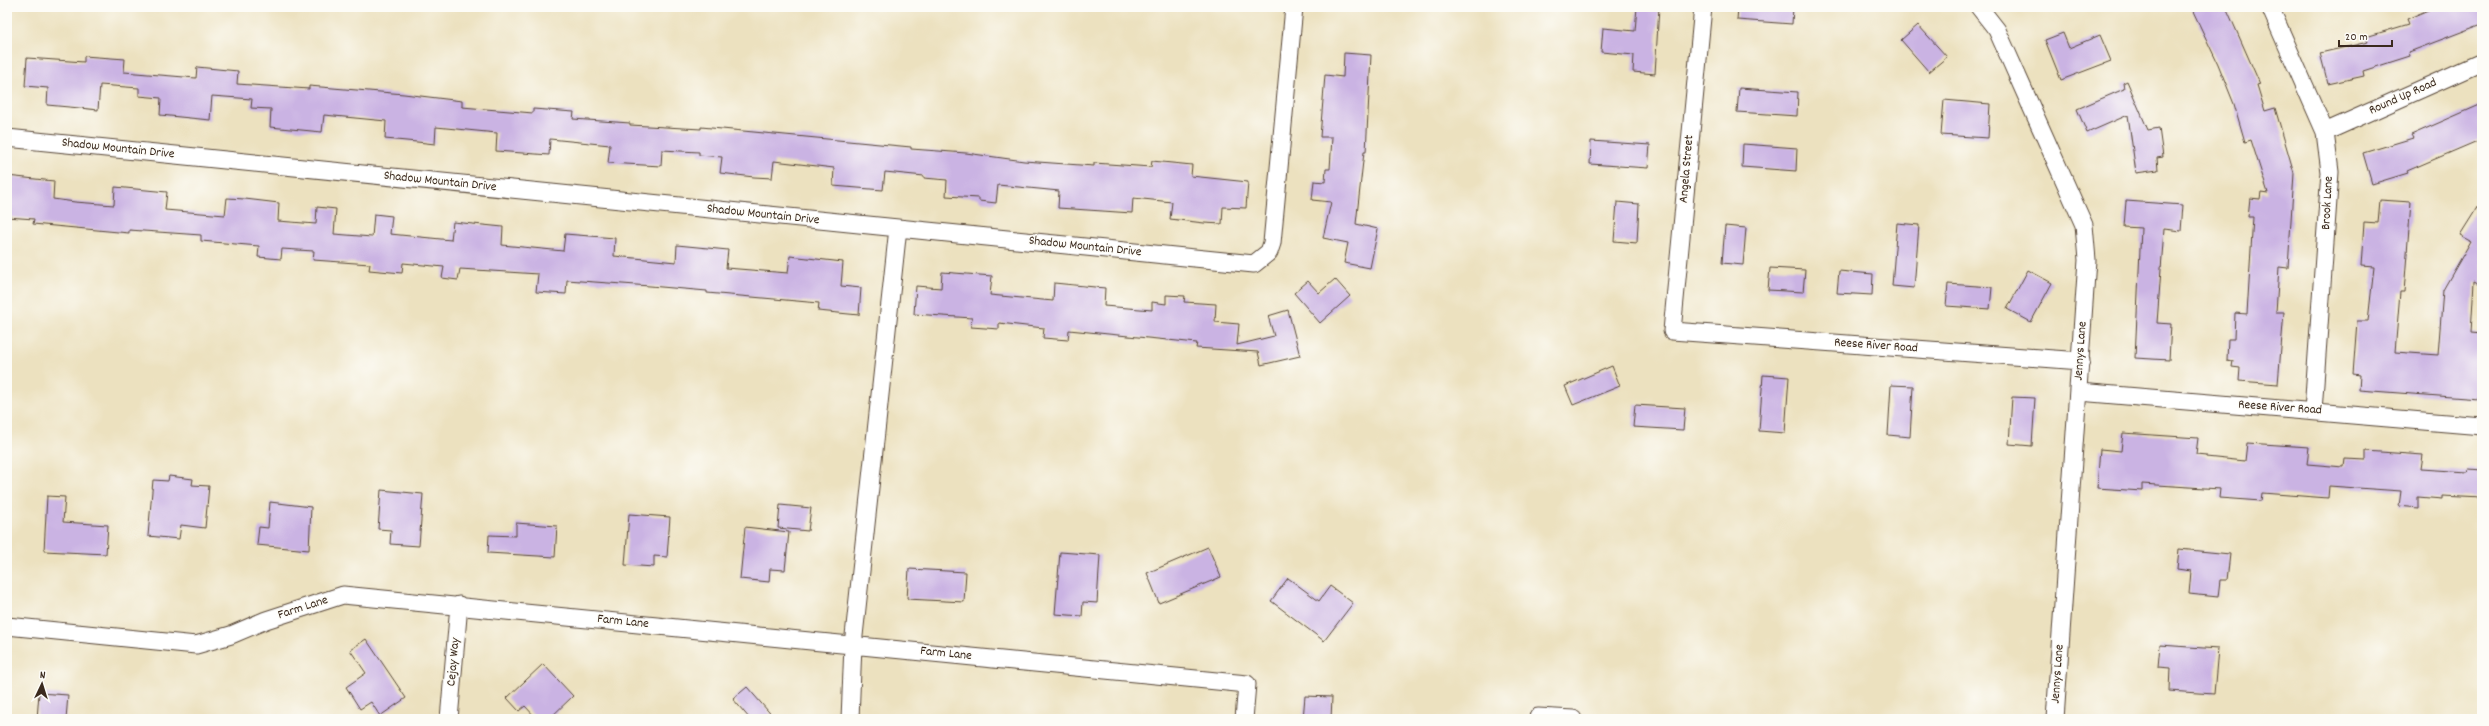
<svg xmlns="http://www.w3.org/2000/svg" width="2489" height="726" font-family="Dekko,sans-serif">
<rect width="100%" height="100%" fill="#fdfcf7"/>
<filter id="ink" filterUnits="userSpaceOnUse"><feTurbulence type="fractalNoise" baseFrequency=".025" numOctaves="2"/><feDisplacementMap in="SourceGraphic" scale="8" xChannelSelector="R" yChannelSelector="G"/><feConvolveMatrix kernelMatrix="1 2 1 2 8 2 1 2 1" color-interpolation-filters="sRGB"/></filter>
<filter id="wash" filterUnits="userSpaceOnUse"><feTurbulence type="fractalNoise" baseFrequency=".012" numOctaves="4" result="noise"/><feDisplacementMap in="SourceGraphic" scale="16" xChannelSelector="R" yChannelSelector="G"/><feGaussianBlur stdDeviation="0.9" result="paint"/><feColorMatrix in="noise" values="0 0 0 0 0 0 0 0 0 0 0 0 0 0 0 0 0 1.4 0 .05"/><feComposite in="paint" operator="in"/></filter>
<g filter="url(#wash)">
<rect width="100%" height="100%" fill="#ece1bf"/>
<g id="blocks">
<path fill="#cab3e3" d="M 1637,7 L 1659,7 L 1655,74 L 1633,72 L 1634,55 L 1601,52 L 1603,28 L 1635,31 Z
M 1738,7 L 1793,7 L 1792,24 L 1737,20 Z
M 2191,7 L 2226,7 L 2260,84 L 2257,85 L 2265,111 L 2275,108 L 2294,173 L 2288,268 L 2279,267 L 2276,312 L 2284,312 L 2278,384 L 2239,381 L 2240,368 L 2232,367 L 2233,361 L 2227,360 L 2228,339 L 2234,339 L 2235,313 L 2247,314 L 2253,217 L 2248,217 L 2250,198 L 2260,199 L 2261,192 L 2268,193 L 2251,140 L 2245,142 L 2234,104 L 2218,64 Z
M 2435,7 L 2482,7 L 2482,24 L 2409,52 L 2410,56 L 2363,71 L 2364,76 L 2328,84 L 2320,53 L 2368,42 L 2366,37 L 2409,24 L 2407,19 Z
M 1918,25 L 1947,57 L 1929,72 L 1901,40 Z
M 2063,33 L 2069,48 L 2100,35 L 2111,61 L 2061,80 L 2045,40 Z
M 1344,53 L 1371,55 L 1366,152 L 1364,152 L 1356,224 L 1378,229 L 1370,268 L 1344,263 L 1348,243 L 1323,238 L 1331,202 L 1312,200 L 1314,181 L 1325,182 L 1326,169 L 1330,169 L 1332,137 L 1320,137 L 1325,75 L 1343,77 Z
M 84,56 L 125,59 L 124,72 L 196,78 L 197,67 L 238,71 L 237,84 L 309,89 L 309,86 L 404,94 L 462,101 L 462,107 L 533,113 L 533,109 L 574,112 L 573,119 L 630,123 L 630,125 L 701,129 L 701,127 L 911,147 L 911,149 L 966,153 L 1024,161 L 1094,166 L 1094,163 L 1151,167 L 1152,161 L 1192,165 L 1191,176 L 1248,182 L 1246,208 L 1223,207 L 1222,224 L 1204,223 L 1170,219 L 1172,202 L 1133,198 L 1132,213 L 1058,208 L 1059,191 L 998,185 L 996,203 L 979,201 L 979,198 L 946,196 L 947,180 L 924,178 L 924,176 L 885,172 L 883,190 L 833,186 L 834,168 L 774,161 L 772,178 L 754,177 L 720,173 L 722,157 L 699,155 L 699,152 L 662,150 L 661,166 L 608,163 L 610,145 L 550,139 L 549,155 L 496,151 L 497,133 L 436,127 L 435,144 L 417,142 L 385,139 L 386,121 L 324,115 L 322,132 L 270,127 L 271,109 L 251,108 L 252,99 L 212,96 L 210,120 L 160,115 L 161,98 L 139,96 L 139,88 L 100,85 L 98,110 L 80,108 L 47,105 L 48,88 L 25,86 L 27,58 L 84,62 Z
M 2127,81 L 2148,130 L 2159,128 L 2163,157 L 2157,158 L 2158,170 L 2136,173 L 2128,115 L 2087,133 L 2077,109 L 2124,89 L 2123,83 Z
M 1739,88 L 1798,92 L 1797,116 L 1737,112 Z
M 1944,100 L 1990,104 L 1988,138 L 1941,135 Z
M 2482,104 L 2482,139 L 2407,171 L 2408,173 L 2372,184 L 2363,153 L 2413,138 L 2411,135 Z
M 1591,141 L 1650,145 L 1648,168 L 1590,164 Z
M 1743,144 L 1797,148 L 1796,171 L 1742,167 Z
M 7,176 L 54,181 L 53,199 L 75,202 L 114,205 L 115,187 L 167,192 L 165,210 L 225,215 L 227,198 L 245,199 L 279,203 L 278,221 L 316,224 L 317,207 L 336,209 L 334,234 L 372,237 L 374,214 L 392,216 L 390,234 L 451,240 L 453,222 L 503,227 L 502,245 L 563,251 L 565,234 L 615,238 L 614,256 L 676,262 L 677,245 L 728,250 L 726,268 L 788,273 L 790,256 L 843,262 L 841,286 L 861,288 L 859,315 L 818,311 L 819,303 L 707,293 L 707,291 L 650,286 L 567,280 L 566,294 L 536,292 L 538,274 L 460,269 L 458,280 L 442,278 L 444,267 L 403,263 L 402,273 L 369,270 L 370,264 L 313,260 L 314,251 L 282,249 L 281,259 L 258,257 L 259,246 L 201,241 L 201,235 L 129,230 L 129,233 L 33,224 L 34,219 L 7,217 Z
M 2380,200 L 2411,202 L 2404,292 L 2400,292 L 2395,352 L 2438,355 L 2443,290 L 2471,241 L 2460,235 L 2482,200 L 2482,285 L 2474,281 L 2471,333 L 2482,334 L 2479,399 L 2359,390 L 2360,375 L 2353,374 L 2357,321 L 2368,321 L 2374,267 L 2361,266 L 2364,222 L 2378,223 Z
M 2126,201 L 2183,205 L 2181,231 L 2164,229 L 2157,323 L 2171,324 L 2169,360 L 2135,358 L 2141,228 L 2124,227 Z
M 1617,202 L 1639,204 L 1637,243 L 1614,241 Z
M 1897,223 L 1919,225 L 1914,288 L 1892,286 Z
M 1725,226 L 1746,228 L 1743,265 L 1722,263 Z
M 1770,268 L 1805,270 L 1803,292 L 1768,290 Z
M 2028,270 L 2052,283 L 2031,322 L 2007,309 Z
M 1839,271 L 1873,274 L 1872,295 L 1837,293 Z
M 942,272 L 992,276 L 990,295 L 1053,301 L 1054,283 L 1105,288 L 1104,306 L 1152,310 L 1152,302 L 1166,304 L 1166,295 L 1185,296 L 1184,302 L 1216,304 L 1215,322 L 1239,324 L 1237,345 L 1274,336 L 1268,316 L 1288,310 L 1300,356 L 1261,365 L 1258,352 L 1196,348 L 1197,343 L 1069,330 L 1068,340 L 1043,338 L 1044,328 L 999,323 L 999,329 L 971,327 L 972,318 L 914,314 L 916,286 L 941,288 Z
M 1335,279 L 1350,296 L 1320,323 L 1294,293 L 1308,281 L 1319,293 Z
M 1948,284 L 1992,287 L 1990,309 L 1946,306 Z
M 1612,366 L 1620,386 L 1573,405 L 1565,386 Z
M 1763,375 L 1789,377 L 1785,433 L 1759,431 Z
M 1891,385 L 1913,386 L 1910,437 L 1888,435 Z
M 2012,397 L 2035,398 L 2032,446 L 2009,444 Z
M 1635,405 L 1685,408 L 1683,430 L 1633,427 Z
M 2123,433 L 2198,438 L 2196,454 L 2206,455 L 2206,457 L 2245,461 L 2247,443 L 2309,447 L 2307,464 L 2344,467 L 2345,459 L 2366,460 L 2366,451 L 2423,455 L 2421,469 L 2468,472 L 2469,469 L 2482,470 L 2482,498 L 2442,496 L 2442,499 L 2418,497 L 2418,508 L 2399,506 L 2401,491 L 2329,486 L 2328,498 L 2262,493 L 2261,501 L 2219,498 L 2220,489 L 2142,484 L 2142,491 L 2097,488 L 2100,449 L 2121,451 Z
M 169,476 L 193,479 L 192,485 L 209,486 L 205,528 L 181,525 L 179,539 L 148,536 L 153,480 L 168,481 Z
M 381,490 L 423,494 L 419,546 L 390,544 L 391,530 L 378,529 Z
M 47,496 L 65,497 L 63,522 L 108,525 L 106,554 L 44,551 Z
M 270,502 L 311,507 L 309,550 L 257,545 L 259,527 L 268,528 Z
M 780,505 L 811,508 L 808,531 L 778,528 Z
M 629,514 L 670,517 L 667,557 L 654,556 L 654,567 L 625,565 Z
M 516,523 L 557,526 L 555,557 L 488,553 L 489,535 L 516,536 Z
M 745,527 L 789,532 L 785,570 L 770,569 L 769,582 L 740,579 Z
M 1208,547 L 1221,577 L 1159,603 L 1147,573 Z
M 2179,549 L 2230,554 L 2227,580 L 2220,580 L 2218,597 L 2189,594 L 2191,571 L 2177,569 Z
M 1060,552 L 1100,555 L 1097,603 L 1083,602 L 1082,616 L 1055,614 Z
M 909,569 L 966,572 L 964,602 L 907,599 Z
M 1288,578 L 1319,601 L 1330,586 L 1353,603 L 1324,641 L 1271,601 Z
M 366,639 L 406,698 L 380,716 L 371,702 L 360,709 L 346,687 L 366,673 L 350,650 Z
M 2160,645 L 2218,649 L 2214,694 L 2169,691 L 2170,668 L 2158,667 Z
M 543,664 L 573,696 L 549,719 L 537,719 L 525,706 L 519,711 L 507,698 Z
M 747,687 L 775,719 L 750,719 L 733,699 Z
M 39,693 L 68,695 L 66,719 L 37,719 Z
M 1305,696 L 1332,697 L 1331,719 L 1303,719 Z"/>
</g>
</g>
<g filter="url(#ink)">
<use href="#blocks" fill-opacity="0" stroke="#564536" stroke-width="1"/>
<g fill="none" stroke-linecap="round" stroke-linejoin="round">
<g stroke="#564536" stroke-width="19">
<path id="street" d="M 1703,7 L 1672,331 L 2081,361
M 1979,7 L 1997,30 L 2084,225 L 2087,260 L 2055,719
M 2270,7 L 2325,132 L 2330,172 L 2313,411
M 2325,132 L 2482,62
M 7,138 L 1254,264 L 1269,252 L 1272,243 L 1294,7
M 2079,392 L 2482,426
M 7,626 L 196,645 L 231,635 L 266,620 L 343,595 L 1247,684 L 1244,719
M 1538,717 L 1573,719
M 449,719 L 459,605
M 850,719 L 853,645 L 898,228"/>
</g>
<use href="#street" stroke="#fff" stroke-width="17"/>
</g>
</g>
<g text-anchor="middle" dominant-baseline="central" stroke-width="3" stroke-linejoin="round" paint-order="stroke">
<g font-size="13" fill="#3b2a1e" stroke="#fdfcf7">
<text transform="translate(2403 97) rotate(-24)">Round Up Road</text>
<text transform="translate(118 149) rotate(6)">Shadow Mountain Drive</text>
<text transform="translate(1687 169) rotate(-85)">Angela Street</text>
<text transform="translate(440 182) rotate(6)">Shadow Mountain Drive</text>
<text transform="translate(2328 203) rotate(-87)">Brook Lane</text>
<text transform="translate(763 215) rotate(6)">Shadow Mountain Drive</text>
<text transform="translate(1085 247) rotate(6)">Shadow Mountain Drive</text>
<text transform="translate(1876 346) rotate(4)">Reese River Road</text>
<text transform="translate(2081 351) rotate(-86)">Jennys Lane</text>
<text transform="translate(2280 408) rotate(4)">Reese River Road</text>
<text transform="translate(303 608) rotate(-18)">Farm Lane</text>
<text transform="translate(623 622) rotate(6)">Farm Lane</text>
<text transform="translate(946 654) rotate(6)">Farm Lane</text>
<text transform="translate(454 662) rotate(-85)">Cejay Way</text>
<text transform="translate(2058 674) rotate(-86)">Jennys Lane</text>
</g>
</g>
<rect width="2489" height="726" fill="none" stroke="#fdfcf7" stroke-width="24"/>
<g transform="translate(42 684) rotate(4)" stroke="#fdfcf7" stroke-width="3" paint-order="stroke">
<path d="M0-3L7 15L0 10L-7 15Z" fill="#3b2a1e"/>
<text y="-6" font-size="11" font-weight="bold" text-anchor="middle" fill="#3b2a1e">N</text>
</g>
<path d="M2339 40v6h53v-6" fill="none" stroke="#3b2a1e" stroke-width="2"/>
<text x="2345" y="40" font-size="12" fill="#3b2a1e" stroke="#fdfcf7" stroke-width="3" paint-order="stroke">20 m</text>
</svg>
